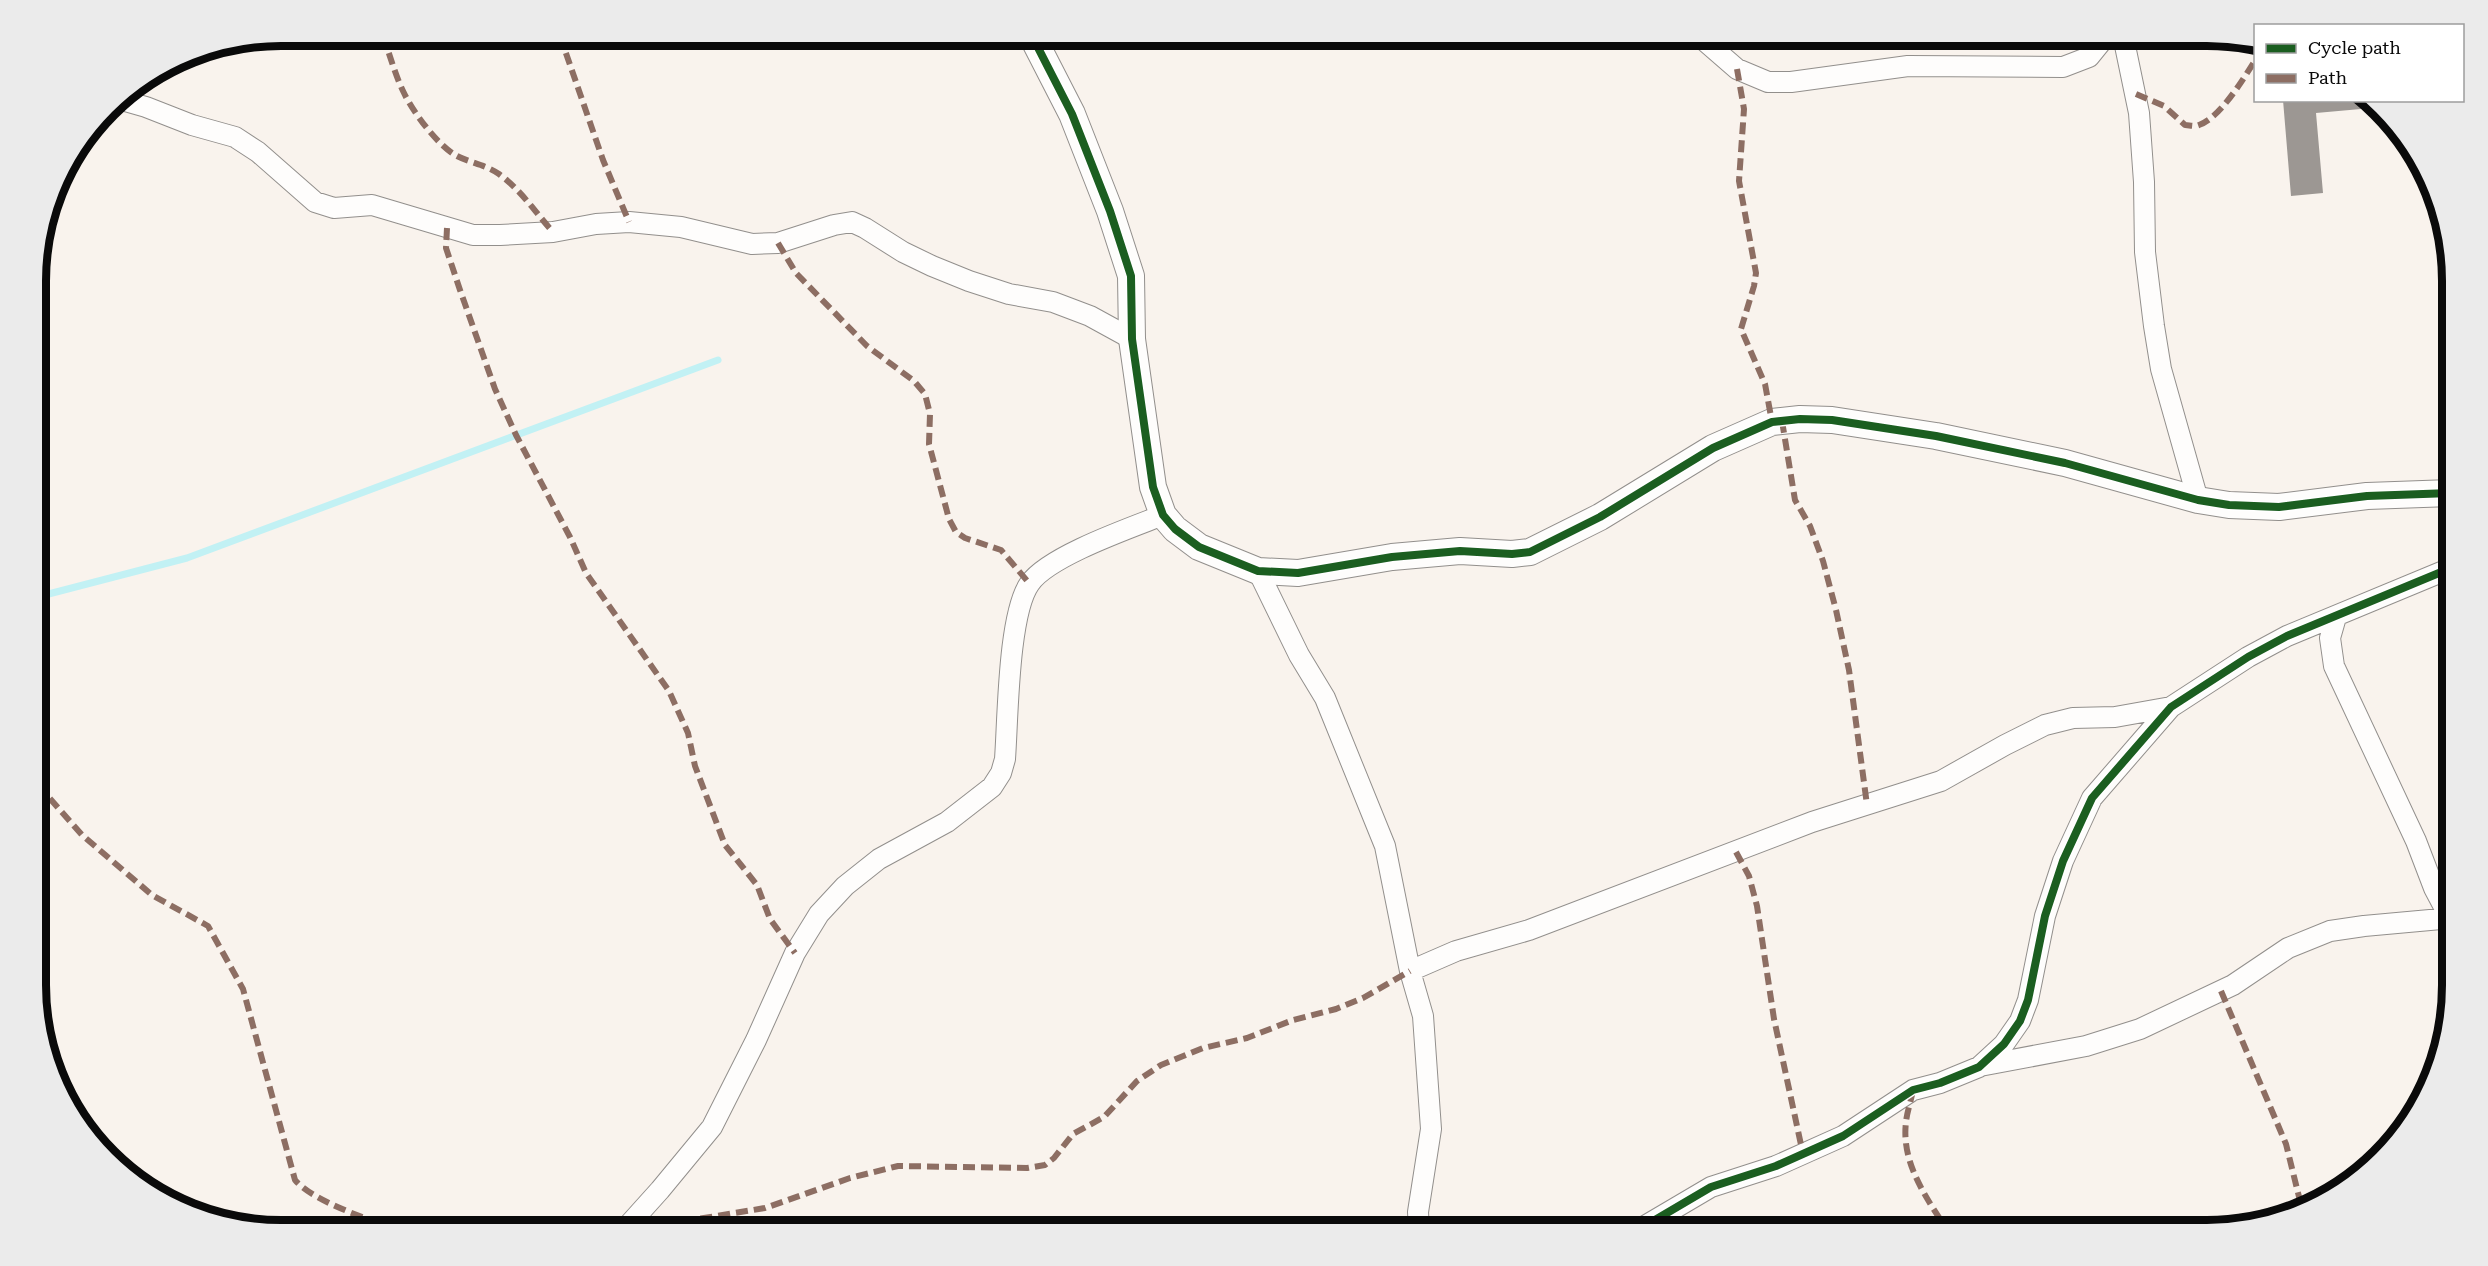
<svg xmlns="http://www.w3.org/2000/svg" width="2488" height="1266" font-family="'Roboto Serif',serif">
<rect width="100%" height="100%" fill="#f9f3ed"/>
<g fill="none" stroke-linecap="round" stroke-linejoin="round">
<path stroke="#c2f1f4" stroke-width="7" d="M 37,597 L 187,558 L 718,360"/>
</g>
<path fill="#9c9793" d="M 2283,100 L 2363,100 L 2372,108 L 2316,113 L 2323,193 L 2291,196 Z"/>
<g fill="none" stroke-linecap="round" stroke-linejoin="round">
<g stroke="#928f8c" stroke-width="22">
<path id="minor" d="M 1699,36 L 1737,69 L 1768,82 L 1791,82 L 1908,66 L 2063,67 L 2089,57 L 2106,36
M 2123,36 L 2139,113 L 2144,182 L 2145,252 L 2154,326 L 2161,369 L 2198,500
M 118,99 L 146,107 L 192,125 L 235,137 L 258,152 L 315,202 L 334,208 L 372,205 L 473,235 L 500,235 L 553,232 L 596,224 L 629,222 L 681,227 L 752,244 L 778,243 L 834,225 L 852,222 L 865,228 L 903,252 L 932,266 L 969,281 L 1009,294 L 1053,302 L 1090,316 L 1132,339
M 1258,571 L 1299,655 L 1325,698 L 1385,846 L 1410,971 L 1423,1016 L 1431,1129 L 1418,1212 L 1419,1230
M 2336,617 L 2330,638 L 2334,666 L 2416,841 L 2434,888 L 2452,922
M 1410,971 L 1456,951 L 1529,930 L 1812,822 L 1941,781 L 2005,745 L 2045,725 L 2073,718 L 2115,717 L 2171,707
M 1980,1066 L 2086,1046 L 2140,1029 L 2233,985 L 2288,948 L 2330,931 L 2364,926 L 2452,918
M 624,1230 L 660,1190 L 712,1127 L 756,1040 L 795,953 L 819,914 L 845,886 L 879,859 L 947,822 L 992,787 L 1001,773 L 1005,759 C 1008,719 1008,613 1030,583 C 1049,556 1130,528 1163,515
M 1638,1230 L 1711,1187 L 1776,1166 L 1843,1136 L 1913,1090 L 1940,1083 L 1979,1067 L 2004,1044 L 2020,1021 L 2028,1000 L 2045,916 L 2063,861 L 2092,798 L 2171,707 L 2248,657 L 2287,636 L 2451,568"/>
</g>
<g stroke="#928f8c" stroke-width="28">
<path id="tertiary" d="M 1032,36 L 1072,114 L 1110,211 L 1131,276 L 1132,339 L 1153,487 L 1163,515 L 1175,529 L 1199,547 L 1258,571 L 1298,573 L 1392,557 L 1460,551 L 1512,554 L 1530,552 L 1600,517 L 1713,448 L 1772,422 L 1800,419 L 1832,420 L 1936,436 L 2065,463 L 2198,500 L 2229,505 L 2279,507 L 2367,496 L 2451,493"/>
</g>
<use href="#minor" stroke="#fefdfc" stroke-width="20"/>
<use href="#tertiary" stroke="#fefdfc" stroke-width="26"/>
<path stroke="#8d6e63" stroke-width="6" stroke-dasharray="12 6" stroke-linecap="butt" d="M 383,36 C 390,55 395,75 404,93 C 413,112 438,146 457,156 C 471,163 486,165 499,174 C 521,190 535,212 553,232
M 560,36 L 603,160 L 629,222
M 1737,69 L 1744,109 L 1739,181 L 1756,273 L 1754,286 L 1741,329 L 1765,384 L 1772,422
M 2136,94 L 2164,106 L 2185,125 C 2189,125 2195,127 2199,125 C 2221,117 2243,79 2256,59
M 447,228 L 446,248 L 460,290 L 495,389 L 516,435 L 570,537 L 586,573 L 669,691 L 688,733 L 695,766 L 725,845 L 757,885 L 770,919 L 795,953
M 778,243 L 796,273 L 867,346 L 914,381 L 925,394 L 930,414 L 929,444 L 949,519 L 956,532 L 965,538 L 1001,550 L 1029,583
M 1782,421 L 1795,500 L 1810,526 L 1823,561 L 1836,610 L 1849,670 L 1867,805
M 38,785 L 82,835 L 152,895 L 208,926 L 243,989 L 295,1180 C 314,1202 367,1218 395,1230
M 1736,852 L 1749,876 L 1757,906 L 1774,1019 L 1803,1154
M 2221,991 L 2286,1144 L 2302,1209
M 1913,1090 C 1911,1101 1907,1112 1906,1122 C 1901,1163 1926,1197 1947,1230
M 629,1225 L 661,1225 L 765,1208 L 850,1178 L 898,1166 L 1027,1168 L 1045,1165 L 1054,1158 L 1073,1134 L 1104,1117 L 1137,1081 L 1161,1065 L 1203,1048 L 1247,1038 L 1293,1020 L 1336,1009 L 1363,998 L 1410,971"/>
<g stroke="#fff" stroke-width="11">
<path id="cycleway" d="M 1032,36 L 1072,114 L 1110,211 L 1131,276 L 1132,339 L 1153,487 L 1163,515 L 1175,529 L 1199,547 L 1258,571 L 1298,573 L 1392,557 L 1460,551 L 1512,554 L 1530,552 L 1600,517 L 1713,448 L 1772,422 L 1800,419 L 1832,420 L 1936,436 L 2065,463 L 2198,500 L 2229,505 L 2279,507 L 2367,496 L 2451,493
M 1638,1230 L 1711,1187 L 1776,1166 L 1843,1136 L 1913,1090 L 1940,1083 L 1979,1067 L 2004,1044 L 2020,1021 L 2028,1000 L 2045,916 L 2063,861 L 2092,798 L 2171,707 L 2248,657 L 2287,636 L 2451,568"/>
</g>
<use href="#cycleway" stroke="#1b5e20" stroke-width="8"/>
</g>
<path d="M0 0H2488V1266H0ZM281 46H2207A235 235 0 0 1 2442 281V985A235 235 0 0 1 2207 1220H281A235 235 0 0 1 46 985V281A235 235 0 0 1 281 46Z" fill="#ebebeb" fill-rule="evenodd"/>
<path fill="none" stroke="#0a0a0a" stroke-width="8" d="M281 46H2207A235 235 0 0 1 2442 281V985A235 235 0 0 1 2207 1220H281A235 235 0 0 1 46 985V281A235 235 0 0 1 281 46Z"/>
<rect x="2254" y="24" width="210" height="78" fill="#ffffff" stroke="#9d9d9d" stroke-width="1.5"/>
<rect x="2266" y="44" width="30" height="9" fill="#1b5e20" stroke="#9d9d9d" stroke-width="1.5"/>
<text x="2308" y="54" font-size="18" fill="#0a0a0a">Cycle path</text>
<rect x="2266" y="74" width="30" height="9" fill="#8d6e63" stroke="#9d9d9d" stroke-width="1.5"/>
<text x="2308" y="84" font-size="18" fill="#0a0a0a">Path</text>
</svg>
